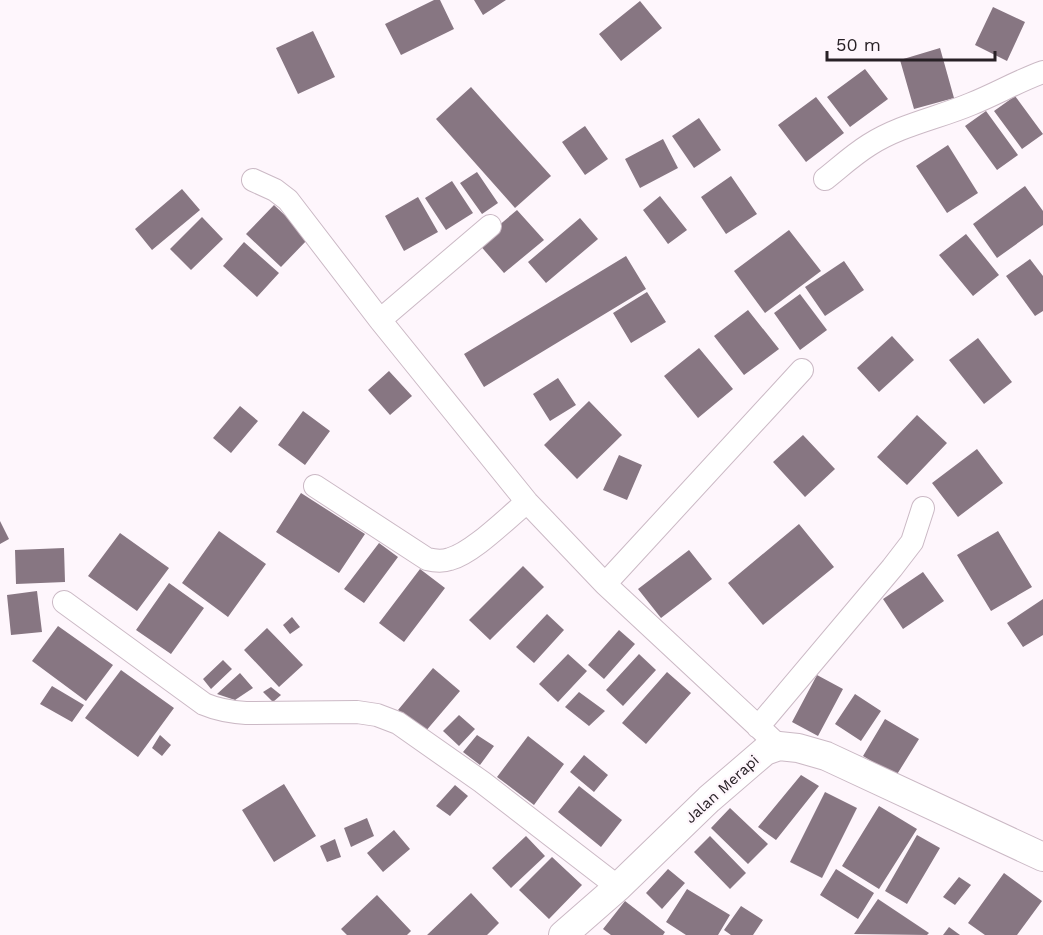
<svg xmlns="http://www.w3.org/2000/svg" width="1043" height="935" font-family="'Work Sans',sans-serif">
<rect width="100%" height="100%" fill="#fef6fc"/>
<path fill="#877682" d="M 434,0 L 440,0 L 454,29 L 401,55 L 385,24 Z
M 474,0 L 506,0 L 483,15 Z
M 640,1 L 662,28 L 621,61 L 599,34 Z
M 993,7 L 1025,22 L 1007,61 L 975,45 Z
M 313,31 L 335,77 L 298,94 L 276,48 Z
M 940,48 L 954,98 L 914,109 L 900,60 Z
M 865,69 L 888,99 L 850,127 L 827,97 Z
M 471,87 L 551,176 L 515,208 L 436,119 Z
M 1015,96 L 1043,134 L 1022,149 L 994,111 Z
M 816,97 L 844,133 L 806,162 L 778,125 Z
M 986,111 L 1018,155 L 997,170 L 965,126 Z
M 699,118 L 721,150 L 694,168 L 672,136 Z
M 585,126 L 608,159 L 585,175 L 562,142 Z
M 663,139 L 678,168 L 640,188 L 625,159 Z
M 948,145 L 978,193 L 947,213 L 916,166 Z
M 477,172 L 498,203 L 482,214 L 460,183 Z
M 731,176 L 757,214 L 726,234 L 701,197 Z
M 452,181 L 473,213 L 446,230 L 425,198 Z
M 1025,186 L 1043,211 L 1043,225 L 997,258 L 973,224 Z
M 182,189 L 200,210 L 152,250 L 135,229 Z
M 660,196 L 687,230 L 668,244 L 643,210 Z
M 418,197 L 438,232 L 404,251 L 385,216 Z
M 274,205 L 309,238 L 281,267 L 246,234 Z
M 517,210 L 544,240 L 504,273 L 478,243 Z
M 202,217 L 223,239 L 191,270 L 170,249 Z
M 580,218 L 598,239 L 546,283 L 528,262 Z
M 789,230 L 821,271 L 765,313 L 734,271 Z
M 966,234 L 999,275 L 973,296 L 939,255 Z
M 244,242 L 279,273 L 257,297 L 223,266 Z
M 626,256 L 646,289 L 484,387 L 464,354 Z
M 1030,259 L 1043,276 L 1043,311 L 1035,316 L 1006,276 Z
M 844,261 L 864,290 L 825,316 L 805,287 Z
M 647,292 L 666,322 L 631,343 L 613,313 Z
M 800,294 L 827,330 L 800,350 L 774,313 Z
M 748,310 L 779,349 L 744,375 L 714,336 Z
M 892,336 L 914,360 L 879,392 L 857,368 Z
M 978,338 L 1012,382 L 984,404 L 949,360 Z
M 699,348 L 733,389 L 698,418 L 664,376 Z
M 389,371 L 412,396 L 390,415 L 368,390 Z
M 558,378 L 576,405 L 550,421 L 533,394 Z
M 589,401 L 622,435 L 577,479 L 544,445 Z
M 240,406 L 258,421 L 231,453 L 213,438 Z
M 303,411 L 330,431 L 305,465 L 278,445 Z
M 917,415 L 947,443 L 907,485 L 877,457 Z
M 803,435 L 835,469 L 805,497 L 773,462 Z
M 977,449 L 1003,483 L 958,517 L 932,483 Z
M 619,455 L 642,465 L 627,500 L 603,490 Z
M 301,493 L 365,534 L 339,573 L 276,532 Z
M 0,521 L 9,539 L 0,544 Z
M 799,524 L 834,567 L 763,625 L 728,583 Z
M 219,531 L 266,564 L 228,617 L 182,583 Z
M 998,531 L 1032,587 L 991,611 L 957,555 Z
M 120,533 L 169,568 L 137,611 L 88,576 Z
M 379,543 L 398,557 L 364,603 L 344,589 Z
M 64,548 L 65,582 L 16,584 L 15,550 Z
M 689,550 L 712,579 L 661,618 L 638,589 Z
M 523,566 L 544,587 L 490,640 L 469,620 Z
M 420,569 L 445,588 L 404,642 L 379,623 Z
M 923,572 L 944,601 L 903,629 L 883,599 Z
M 169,583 L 204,608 L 171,654 L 136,630 Z
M 37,591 L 42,632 L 11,635 L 7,595 Z
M 1043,599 L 1043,635 L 1023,647 L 1007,623 Z
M 547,614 L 564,630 L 534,663 L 516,647 Z
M 292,617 L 300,627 L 290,634 L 283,625 Z
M 58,626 L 113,665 L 86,701 L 32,661 Z
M 267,628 L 303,665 L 279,687 L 244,650 Z
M 619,630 L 635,644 L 604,679 L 588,665 Z
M 568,654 L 587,671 L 558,702 L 539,684 Z
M 639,654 L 656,670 L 623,706 L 606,690 Z
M 223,660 L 232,669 L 211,689 L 203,679 Z
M 433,668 L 460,691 L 425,732 L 398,710 Z
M 121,670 L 174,708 L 138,757 L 85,718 Z
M 667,672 L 691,693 L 646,744 L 622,723 Z
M 240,673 L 253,688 L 235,700 L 217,694 Z
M 817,675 L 843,689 L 818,736 L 792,722 Z
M 52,686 L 84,705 L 72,722 L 40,704 Z
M 271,687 L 281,695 L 273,702 L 263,692 Z
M 579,692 L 605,711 L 589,726 L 565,707 Z
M 855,694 L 881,711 L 861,741 L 835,724 Z
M 459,715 L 475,729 L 459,746 L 443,731 Z
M 885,719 L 919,739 L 896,776 L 863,756 Z
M 160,735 L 171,745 L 162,756 L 152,748 Z
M 477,735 L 494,746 L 480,765 L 463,752 Z
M 528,736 L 564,764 L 534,805 L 497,777 Z
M 584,755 L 608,775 L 594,792 L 570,772 Z
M 801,775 L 819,786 L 776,840 L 758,827 Z
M 284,784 L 316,836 L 274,862 L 242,810 Z
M 455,785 L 468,796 L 450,816 L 436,806 Z
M 579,786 L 622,820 L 601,847 L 558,812 Z
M 825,792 L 857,808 L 822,878 L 790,862 Z
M 879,806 L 917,829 L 879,889 L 842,866 Z
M 730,808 L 768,844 L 748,864 L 711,828 Z
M 367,818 L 374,836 L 351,847 L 344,828 Z
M 394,830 L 410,849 L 383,872 L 367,853 Z
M 917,835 L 940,848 L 907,904 L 885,891 Z
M 526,836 L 545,856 L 511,888 L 492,868 Z
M 710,836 L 746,873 L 730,889 L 694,852 Z
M 335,839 L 341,857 L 327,862 L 320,846 Z
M 552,857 L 582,885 L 549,919 L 519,890 Z
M 668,869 L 685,883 L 662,909 L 646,893 Z
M 836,869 L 874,893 L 858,919 L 820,895 Z
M 1004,873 L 1042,901 L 1017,935 L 985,935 L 968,923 Z
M 959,877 L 971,885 L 955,905 L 943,897 Z
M 687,889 L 730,915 L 718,935 L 686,935 L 666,922 Z
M 471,893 L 499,923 L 487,935 L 427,935 Z
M 377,895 L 411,931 L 407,935 L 347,935 L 341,929 Z
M 878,899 L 929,933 L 927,935 L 854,934 Z
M 625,901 L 665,932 L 663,935 L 611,935 L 603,929 Z
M 741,906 L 763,920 L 753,935 L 731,935 L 724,930 Z
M 949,927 L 960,935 L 943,935 Z"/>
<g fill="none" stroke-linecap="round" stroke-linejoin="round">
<g stroke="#cbb9c5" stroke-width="24">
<path id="minor" d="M 825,179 C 839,168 853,155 869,145 C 900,125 938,118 971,104 C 996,94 1018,81 1043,72
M 253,180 L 275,190 L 288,200 L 380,320 L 527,502 L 605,584 L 779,746
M 380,320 L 490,226
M 315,486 L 427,559 C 435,561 442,562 450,559 C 473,553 508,517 527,502
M 605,584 L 802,370
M 64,602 L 204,704 C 218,710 231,712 246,713 L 357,712 L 377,715 L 398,723 L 482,782 L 618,887
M 758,727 L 892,568 L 912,542 L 923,508"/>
</g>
<g stroke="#cbb9c5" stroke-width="30">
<path id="tertiary" d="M 563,935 L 618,887 L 709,799 L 765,751 L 779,746 L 798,748 L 826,756 L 1043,857"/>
</g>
<use href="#minor" stroke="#fff" stroke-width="22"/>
<use href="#tertiary" stroke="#fff" stroke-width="28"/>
</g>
<g text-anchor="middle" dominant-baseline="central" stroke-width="4.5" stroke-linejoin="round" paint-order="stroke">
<g font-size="15" fill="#282126" stroke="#fef6fc">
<text transform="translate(722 789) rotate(-42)">Jalan Merapi</text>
</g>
</g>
<path d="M827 51v9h168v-9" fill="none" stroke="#282126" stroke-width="3"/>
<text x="836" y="51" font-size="18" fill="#282126" stroke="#fef6fc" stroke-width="4.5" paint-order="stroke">50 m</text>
</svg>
